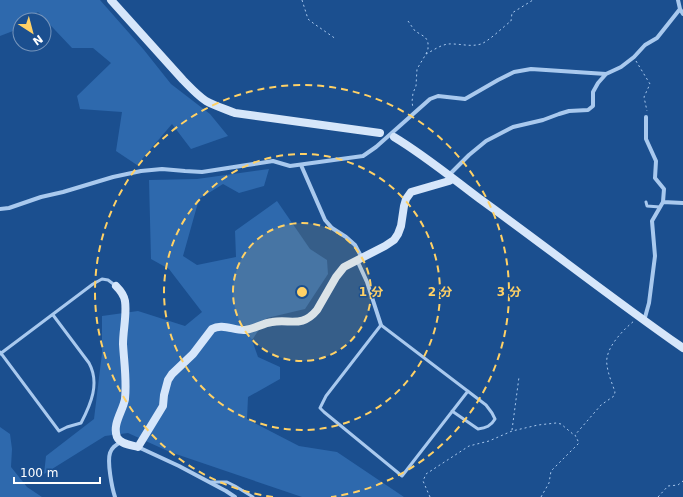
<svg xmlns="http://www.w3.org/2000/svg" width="683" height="497" font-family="'DejaVu Sans','Noto Sans JP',sans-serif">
<rect width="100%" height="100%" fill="#1b4f8f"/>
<path fill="#2e69ad" d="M 0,0 L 100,0 L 144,50 L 171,84 L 210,114 L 228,136 L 191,149 L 172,124 L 137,165 L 116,151 L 122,112 L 80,109 L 77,96 L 111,63 L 93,48 L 72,48 L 38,12 L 27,20 L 20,20 L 20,25 L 13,31 L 0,36 Z
M 269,169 L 264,186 L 239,193 L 223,184 L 199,199 L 183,256 L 197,265 L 236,257 L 235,231 L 277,201 L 310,249 L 327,260 L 328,274 L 305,309 L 267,318 L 252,340 L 258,357 L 280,367 L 280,379 L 248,397 L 247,419 L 299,446 L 337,452 L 404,497 L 302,497 L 170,452 L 128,433 L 105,436 L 44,474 L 46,456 L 94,419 L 102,353 L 102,316 L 138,311 L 185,326 L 202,312 L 169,269 L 151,259 L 149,180 L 197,179 Z
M 0,427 L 10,434 L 12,449 L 11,467 L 27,487 L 42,497 L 0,497 Z"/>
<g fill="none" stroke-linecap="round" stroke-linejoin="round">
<path stroke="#a9c9ee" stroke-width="1" stroke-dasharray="2 3" stroke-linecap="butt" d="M 302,0 L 308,19 L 313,23 L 336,39
M 408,21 L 415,31 L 425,37 L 427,40 L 428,43 L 428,49 L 426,54 L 417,69 L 416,86 L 413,93 L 412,102 L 413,108
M 426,54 C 434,50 443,43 452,44 C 462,44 471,47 481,44 C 489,41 503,27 511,21 L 512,13 L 533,0
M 636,61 L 650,84 L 644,97 L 647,111
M 512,430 L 519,377
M 430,497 L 423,481 L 426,474 L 469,446 L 489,441 L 512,431 L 538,425 L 556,423 L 561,424 L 574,435
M 541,497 L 549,483 L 551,471 L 579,443 L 575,435 L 601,405 L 614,396 L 615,392 C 612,383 608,374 607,365 C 604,349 623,330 634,321
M 658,497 L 668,486 L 678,485 L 683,481"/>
<path stroke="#a9c9ee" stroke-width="3" d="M 646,202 L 647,206 L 660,207
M 0,352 L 59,431 L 67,427 L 81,423 C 91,404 100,383 89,363 L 53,315
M 0,354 L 93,284 L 102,279 L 108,280 L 116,286
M 452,411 L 478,429 C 486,428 491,426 495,419 L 492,413 L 486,405 L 381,325 L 326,396 L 320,408 L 324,412 L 402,476 L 468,391
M 211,482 L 227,482 L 235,486 L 253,497"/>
<path stroke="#a9c9ee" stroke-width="4" d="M 678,0 L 680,9 L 683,14
M 301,165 L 325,220 L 332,228 L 346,237 L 355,245 L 362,258
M 449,175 L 469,155 L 486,141 L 513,127 L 543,120 L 559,114 L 569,111 L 588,110 L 593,106 L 593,92 L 598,83 L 606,74
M 663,202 L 683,203
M 0,209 L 9,208 L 41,197 L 63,192 L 113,177 L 141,171 L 162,169 L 185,171 L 202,172 L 273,161 L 290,166 L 363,156 L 376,147 L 430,99 L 438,96 L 465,99 L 498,80 L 514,72 L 531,69 L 606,74 L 621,67 L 634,57 L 645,45 L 657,38 L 680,9
M 357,260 L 367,282 L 381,325
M 644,321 L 649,303 L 655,256 L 652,221 L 663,202 L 664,189 L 655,178 L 656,161 L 646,139 L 646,117
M 138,447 L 179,466 L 226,491 L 235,497
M 115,497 C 112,488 107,462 110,453 C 112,447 116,445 121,442"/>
<path stroke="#d6e6fa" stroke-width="8" d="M 111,0 L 183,80 C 190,87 197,95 206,101 C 215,106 225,109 235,113 L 380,133
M 394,137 C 424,155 452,178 480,199 C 548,248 614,300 683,348
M 116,286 C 120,290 124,295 125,301 C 127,315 123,330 123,344 C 124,362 127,380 125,399 C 123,411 112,424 117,437 C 120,444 131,445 138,447 L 163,406 L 164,395 L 168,380 L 172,374 L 193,354 L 212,329 C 222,323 235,331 245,330 C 255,329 263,323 272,322 C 291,319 302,328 317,310 L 336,277 L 344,267 L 385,246 L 394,240 L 398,234 L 401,226 L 404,206 L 406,199 L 411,192 L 449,181 L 453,179"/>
</g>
<circle cx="302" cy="292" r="69" fill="#ffd166" fill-opacity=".12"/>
<g fill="none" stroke="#ffd166" stroke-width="2" stroke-dasharray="7 5">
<circle cx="302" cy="292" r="69"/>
<circle cx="302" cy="292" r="138"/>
<path d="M273 497A207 207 0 1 1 331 497"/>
</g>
<circle cx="302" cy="292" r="6" fill="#ffd166" stroke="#1b4f8f" stroke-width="2"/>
<g font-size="12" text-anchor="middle" font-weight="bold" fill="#ffd166" stroke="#1b4f8f" stroke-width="3" stroke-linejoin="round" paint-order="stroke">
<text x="371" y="296">1 分</text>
<text x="440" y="296">2 分</text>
<text x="509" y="296">3 分</text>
</g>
<g transform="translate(32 32) rotate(144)"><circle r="19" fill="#1b4f8f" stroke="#7695bc"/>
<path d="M0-3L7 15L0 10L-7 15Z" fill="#ffd166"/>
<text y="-6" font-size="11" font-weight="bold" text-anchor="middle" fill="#ffffff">N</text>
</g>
<path d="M14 477v6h86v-6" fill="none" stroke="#ffffff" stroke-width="2"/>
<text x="20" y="477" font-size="12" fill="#ffffff" stroke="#1b4f8f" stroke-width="3" paint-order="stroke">100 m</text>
</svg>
